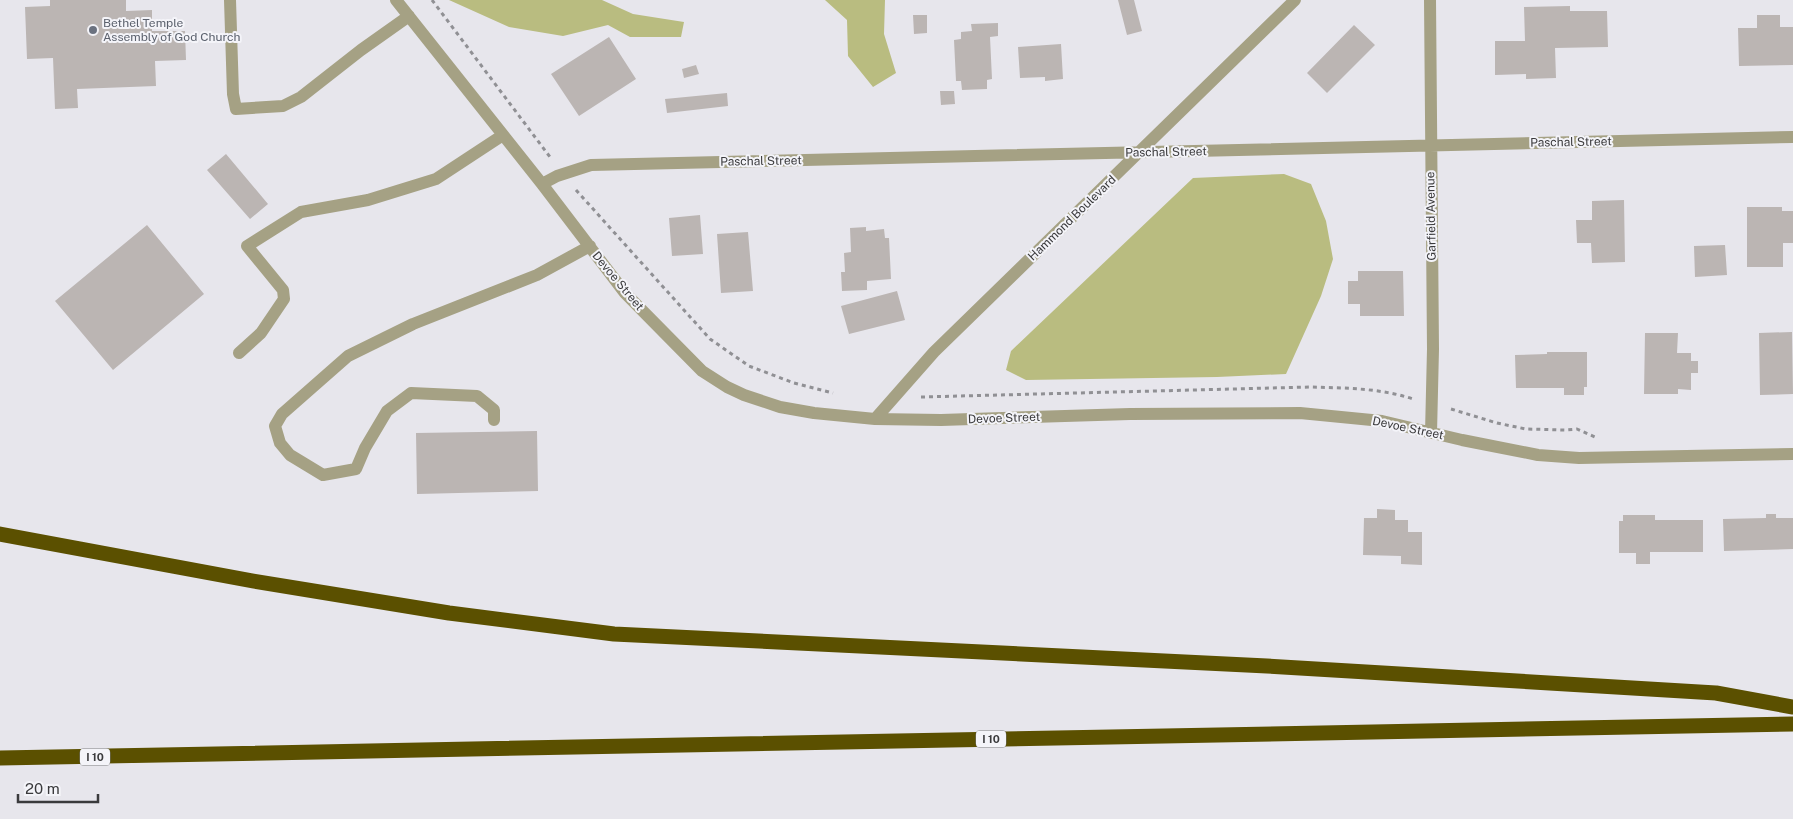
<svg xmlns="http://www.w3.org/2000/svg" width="1793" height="819" font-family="'Public Sans',sans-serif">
<rect width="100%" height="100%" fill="#e7e6ec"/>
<path fill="#b9bc80" d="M 449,0 L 602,0 L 633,14 L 684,22 L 681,37 L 630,37 L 608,25 L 563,36 L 509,27 Z
M 825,0 L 885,0 L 884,34 L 896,73 L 873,87 L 848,56 L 847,20 Z
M 1284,174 L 1311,184 L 1326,221 L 1333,259 L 1321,296 L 1286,374 L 1217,377 L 1026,380 L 1006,370 L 1011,351 L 1193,178 Z"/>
<path fill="#bbb5b3" d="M 50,0 L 126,0 L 126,11 L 152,10 L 152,31 L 185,31 L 186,60 L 155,61 L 156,86 L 77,89 L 78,108 L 55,109 L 53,58 L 27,59 L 25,7 L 50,6 Z
M 1118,0 L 1134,0 L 1142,31 L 1127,35 Z
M 1570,6 L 1570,11 L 1607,11 L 1608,47 L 1555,48 L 1556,78 L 1526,79 L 1526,74 L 1495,75 L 1495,41 L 1525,41 L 1524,7 Z
M 913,15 L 927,15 L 927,33 L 914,34 Z
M 1757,15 L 1780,15 L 1780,27 L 1793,27 L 1793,65 L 1739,66 L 1738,28 L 1757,28 Z
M 998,23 L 998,36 L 990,37 L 992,79 L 987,80 L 987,89 L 962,90 L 961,81 L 956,81 L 954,40 L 961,39 L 961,32 L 972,31 L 971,24 Z
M 1354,25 L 1375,45 L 1327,93 L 1307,73 Z
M 609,37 L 636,79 L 579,116 L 551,74 Z
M 1061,44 L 1063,79 L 1045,81 L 1045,77 L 1020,78 L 1018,47 Z
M 696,65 L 699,74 L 684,78 L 682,69 Z
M 940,91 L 954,91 L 955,104 L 941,105 Z
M 727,93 L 728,106 L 667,113 L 665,99 Z
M 226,154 L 268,204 L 250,219 L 207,170 Z
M 1624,200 L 1625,262 L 1592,263 L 1591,243 L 1577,243 L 1576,220 L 1592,220 L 1592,201 Z
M 1747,207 L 1782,207 L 1782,211 L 1793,211 L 1793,243 L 1783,243 L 1783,267 L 1747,267 Z
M 700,215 L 703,254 L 672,256 L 669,218 Z
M 147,225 L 204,294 L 113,370 L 55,301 Z
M 866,227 L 866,231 L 884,229 L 885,238 L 889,238 L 891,279 L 867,281 L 867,290 L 842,291 L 841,272 L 845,272 L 844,253 L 851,252 L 850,228 Z
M 748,232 L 753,291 L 721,293 L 717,234 Z
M 1725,245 L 1727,275 L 1695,277 L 1694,246 Z
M 1358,271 L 1403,271 L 1404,316 L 1360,316 L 1360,304 L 1348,304 L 1348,281 L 1358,281 Z
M 897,291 L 905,320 L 849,334 L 841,306 Z
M 1792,332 L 1793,394 L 1760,395 L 1759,333 Z
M 1645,333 L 1678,333 L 1677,353 L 1691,353 L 1691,361 L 1698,361 L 1698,373 L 1691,373 L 1691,390 L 1678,389 L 1678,394 L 1644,394 Z
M 1547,352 L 1587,352 L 1587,387 L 1584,387 L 1584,395 L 1564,395 L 1564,388 L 1516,388 L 1515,355 L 1547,354 Z
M 537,431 L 538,491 L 417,494 L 416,433 Z
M 1377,509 L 1395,510 L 1395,520 L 1408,520 L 1408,532 L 1422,532 L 1422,565 L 1401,564 L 1401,556 L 1363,555 L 1364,518 L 1377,518 Z
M 1766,514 L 1776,514 L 1776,518 L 1793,518 L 1793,549 L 1724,551 L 1723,519 L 1766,518 Z
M 1623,515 L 1655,515 L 1655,520 L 1703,520 L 1703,552 L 1650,552 L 1650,564 L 1636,564 L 1636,553 L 1619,553 L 1619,521 L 1623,521 Z"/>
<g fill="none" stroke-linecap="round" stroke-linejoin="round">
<path stroke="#909094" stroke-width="3" stroke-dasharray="4 4" stroke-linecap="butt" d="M 432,0 L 550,157
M 576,190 L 710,339 L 749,366 L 794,383 L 833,393
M 921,397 L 1310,387 C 1345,388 1380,388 1413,399
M 1451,409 L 1497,423 L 1526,429 L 1565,430 L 1577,429 L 1595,437"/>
<path stroke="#a5a184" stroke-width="12" d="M 230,0 L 233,94 L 236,109 L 283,106 L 301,97 L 361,50 L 409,16
M 396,0 L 542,184 L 625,293 L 702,371 L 727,387 L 744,395 L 780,407 L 814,413 L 875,419 L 941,420 L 1130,414 L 1300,413 L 1382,421 L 1462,440 L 1538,455 L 1579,458 L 1793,454
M 1430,0 L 1433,349 L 1431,433
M 542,184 L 557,176 L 591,165 L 1793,137
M 239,353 L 261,333 L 284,299 L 283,290 L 247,246 L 301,212 L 368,200 L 436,179 L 503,135
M 875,419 L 934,352 L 1295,0
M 494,420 L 494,410 L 477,396 L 411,393 L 387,411 L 365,448 L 356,469 L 323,475 L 290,455 L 280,443 L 275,426 L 282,414 L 348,356 L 413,324 L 537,275 L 590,246"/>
<path stroke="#5b5000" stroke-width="15" d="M 0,534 L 253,581 L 449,613 L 614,634 L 1267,666 L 1716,693 L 1793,707
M 0,758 L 1793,724"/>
</g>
<circle fill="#6b7280" stroke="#f4f4f9" stroke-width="2" cx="93" cy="30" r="5"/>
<g text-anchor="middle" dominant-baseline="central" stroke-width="4" stroke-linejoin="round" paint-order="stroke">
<g fill="#f4f4f9" stroke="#727275" stroke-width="1">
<rect x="976" y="730.5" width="30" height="17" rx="4"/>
<rect x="80" y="748.5" width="30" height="17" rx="4"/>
</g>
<g font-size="11" font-weight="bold" fill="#3a3a3c">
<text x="991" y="739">I 10</text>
<text x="95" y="757">I 10</text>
</g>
<g font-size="12" fill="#5b616d" stroke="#f4f4f9" text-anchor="start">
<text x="103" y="23">Bethel Temple<tspan x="103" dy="14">Assembly of God Church</tspan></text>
</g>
<g font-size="12" fill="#3a3a3c" stroke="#f4f4f9">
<text transform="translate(1571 142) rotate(-1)">Paschal Street</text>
<text transform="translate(1166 152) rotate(-1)">Paschal Street</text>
<text transform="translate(761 161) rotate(-1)">Paschal Street</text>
<text transform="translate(1431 216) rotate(-91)">Garfield Avenue</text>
<text transform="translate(1072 218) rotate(-44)">Hammond Boulevard</text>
<text transform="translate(618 281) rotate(50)">Devoe Street</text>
<text transform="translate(1004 418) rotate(-2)">Devoe Street</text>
<text transform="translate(1408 428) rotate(12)">Devoe Street</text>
</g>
</g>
<path d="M18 794v8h80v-8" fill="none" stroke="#3a3a3c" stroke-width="2.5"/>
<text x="25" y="794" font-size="15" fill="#3a3a3c" stroke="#f4f4f9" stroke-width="4" paint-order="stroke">20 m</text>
</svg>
